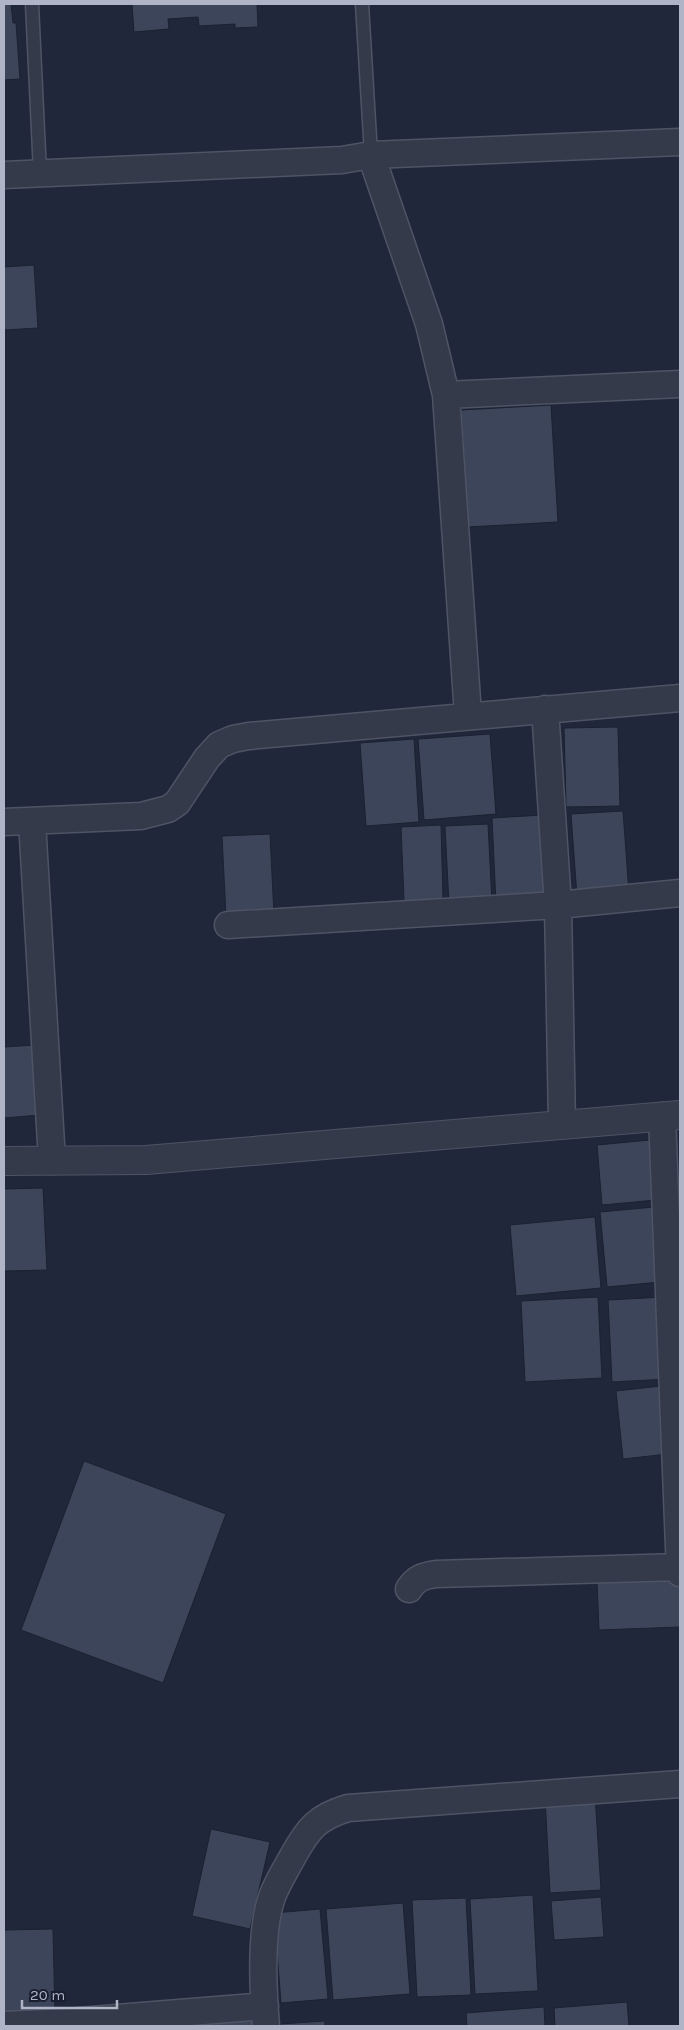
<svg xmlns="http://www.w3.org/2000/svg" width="684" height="2030" font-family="Karla,sans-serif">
<rect width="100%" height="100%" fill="#20273a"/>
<path fill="#3c455a" stroke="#1b2131" d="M 4,4 L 11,4 L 13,23 L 16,23 L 20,79 L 4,80 Z
M 137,4 L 257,4 L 258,27 L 235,28 L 235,24 L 199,26 L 198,17 L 168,19 L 169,29 L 134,32 L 132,5 Z
M 34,265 L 38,328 L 4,330 L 4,267 Z
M 551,405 L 558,522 L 468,527 L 461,410 Z
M 618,727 L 620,806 L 566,807 L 564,728 Z
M 490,734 L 496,814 L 424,820 L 418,739 Z
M 414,739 L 419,822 L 366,826 L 360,743 Z
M 623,811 L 629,893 L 577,897 L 571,814 Z
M 543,815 L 547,901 L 496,904 L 492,818 Z
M 488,824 L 492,903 L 449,905 L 445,826 Z
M 441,825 L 443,899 L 404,901 L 401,827 Z
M 270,834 L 274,915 L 226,917 L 222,836 Z
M 35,1045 L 40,1115 L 4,1118 L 4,1047 Z
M 650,1140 L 656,1200 L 602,1205 L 597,1145 Z
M 43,1188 L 47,1270 L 4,1271 L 4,1189 Z
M 654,1207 L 660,1282 L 607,1287 L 600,1212 Z
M 595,1217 L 601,1288 L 516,1296 L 510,1225 Z
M 598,1297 L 602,1378 L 525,1382 L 521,1301 Z
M 664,1297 L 668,1379 L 612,1382 L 608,1300 Z
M 661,1386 L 668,1454 L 623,1459 L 616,1391 Z
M 84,1461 L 226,1514 L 163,1683 L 21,1630 Z
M 680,1578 L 680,1627 L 599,1630 L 597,1582 Z
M 595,1794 L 601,1890 L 550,1893 L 545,1797 Z
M 211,1829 L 270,1842 L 250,1929 L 192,1916 Z
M 533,1895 L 538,1991 L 475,1994 L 470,1899 Z
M 601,1897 L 604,1937 L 554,1940 L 551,1901 Z
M 466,1898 L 471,1995 L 417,1997 L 412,1900 Z
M 403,1903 L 410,1994 L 333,2000 L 326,1909 Z
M 320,1909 L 328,1999 L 281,2003 L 274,1913 Z
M 53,1929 L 55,2016 L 4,2017 L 4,1930 Z
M 627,2002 L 629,2026 L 555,2026 L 554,2008 Z
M 544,2007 L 545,2026 L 467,2026 L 466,2013 Z
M 258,2019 L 258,2026 L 172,2026 Z
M 325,2021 L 325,2026 L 280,2026 L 280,2024 Z"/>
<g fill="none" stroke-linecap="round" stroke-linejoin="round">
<g stroke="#4f5465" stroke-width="15">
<path id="service" d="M 32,4 L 40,173
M 362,4 L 371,155"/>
</g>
<g stroke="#4f5465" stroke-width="29">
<path id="minor" d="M 371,155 L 429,324 L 446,395 L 468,715
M 4,175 L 342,160 L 371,155 L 680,142
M 446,395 L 680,384
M 545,709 L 558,905 L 562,1125
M 32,821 L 52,1161
M 4,822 L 141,816 L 168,809 L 177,803 L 207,758 L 219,745 L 233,739 L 249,736 L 680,698
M 228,925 L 558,905 L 680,893
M 662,1116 L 680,1573
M 409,1589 C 416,1578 423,1576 436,1574 L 680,1567
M 4,2025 L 67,2022 L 265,2006
M 266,2026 C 263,1990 260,1931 272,1897 C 277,1883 286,1869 293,1856 C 308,1829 317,1817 348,1808 L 680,1784"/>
</g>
<g stroke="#4f5465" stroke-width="30">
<path id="tertiary" d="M 4,1161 L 146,1160 L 680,1115"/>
</g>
<use href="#service" stroke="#343a4a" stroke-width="12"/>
<use href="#minor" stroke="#343a4a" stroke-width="26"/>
<use href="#tertiary" stroke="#343a4a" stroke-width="28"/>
</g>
<rect width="684" height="2030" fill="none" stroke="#afb4c7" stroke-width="10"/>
<path d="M22 2000v8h95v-8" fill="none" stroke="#afb4c7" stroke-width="2.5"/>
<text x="30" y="2000" font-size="15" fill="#afb4c7" stroke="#191f2f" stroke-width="4" paint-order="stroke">20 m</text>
</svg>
